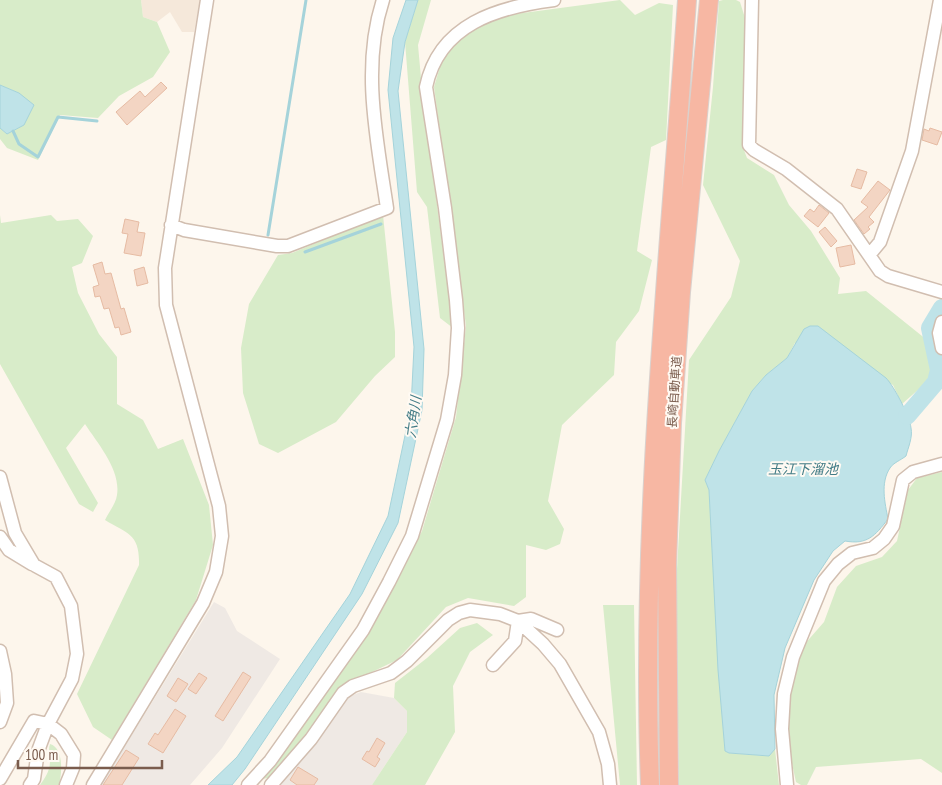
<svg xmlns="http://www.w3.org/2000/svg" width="942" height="785" font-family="'PT Sans Narrow','Noto Sans JP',sans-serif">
<rect width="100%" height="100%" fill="#fdf6ec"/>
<path fill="#f5e8da" d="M 141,0 L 200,0 L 194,32 L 182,32 L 170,12 L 157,22 L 143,17 Z"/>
<path fill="#efe9e4" d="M 214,602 L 225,608 L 237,631 L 280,659 L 222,748 L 190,785 L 101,785 Z
M 361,692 L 394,698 L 407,711 L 407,732 L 372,785 L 281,785 L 348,697 Z"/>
<path fill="#d8ecc9" d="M 0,0 L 141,0 L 143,17 L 157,22 L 170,52 L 153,77 L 119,96 L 98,118 L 60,115 L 38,160 L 7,148 L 0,139 L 0,128 L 7,134 L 24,125 L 19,93 L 0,85 Z
M 418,0 L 431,0 L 418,45 L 422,89 L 453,328 L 440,318 L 427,207 L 417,192 L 405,42 Z
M 620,0 L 635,15 L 659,3 L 673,5 L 666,140 L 651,147 L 637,251 L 652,260 L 639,311 L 616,342 L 614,375 L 562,425 L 548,501 L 564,529 L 560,544 L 546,550 L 526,545 L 526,597 L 514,606 L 468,598 L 446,607 L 397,660 L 343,686 L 272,777 L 262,779 L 378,617 L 422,531 L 456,417 L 466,326 L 434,87 L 442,60 L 463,35 L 493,17 Z
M 723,0 L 736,0 L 740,2 L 745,18 L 742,145 L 747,158 L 774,175 L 789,205 L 811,231 L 840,278 L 838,294 L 866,291 L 927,340 L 933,370 L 928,381 L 902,404 L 893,385 L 795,343 L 787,358 L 766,375 L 752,391 L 719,451 L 705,480 L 709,490 L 725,751 L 729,753 L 769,756 L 775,749 L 779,785 L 679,785 L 676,586 L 689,360 L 731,297 L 740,261 L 703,185 L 713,87 L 719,1 Z
M 0,215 L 1,223 L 51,215 L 57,221 L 78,219 L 93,236 L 82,263 L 72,267 L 78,293 L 99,334 L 117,357 L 117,404 L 143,420 L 158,449 L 183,439 L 209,505 L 213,545 L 196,600 L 112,740 L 93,727 L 77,694 L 139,565 C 140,534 128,534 105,520 C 109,512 116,503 117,495 C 121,470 98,444 85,424 L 66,448 L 98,503 L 93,512 L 79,504 L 0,364 Z
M 383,215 L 395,332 L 395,357 L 375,376 L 336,422 L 278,453 L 259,444 L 243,393 L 241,348 L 249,304 L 278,255 L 292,253 Z
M 942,472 L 942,773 L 921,759 L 816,767 L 807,785 L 801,785 L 796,782 L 788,745 L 788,695 L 803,646 L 824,622 L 837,587 L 856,566 L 882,557 L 897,541 L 908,490 L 917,478 Z
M 603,605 L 634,605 L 637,785 L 620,785 Z
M 477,623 L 493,635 L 470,652 L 453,686 L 455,732 L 425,785 L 372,785 L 407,732 L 407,711 L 394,698 L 395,683 L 427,658 L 460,628 Z
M 50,744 C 64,748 62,774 59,785 L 40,785 C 45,778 50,771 50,761 C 50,755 48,750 50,744 Z"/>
<path fill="#bfe3e8" stroke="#a5d3da" d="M 406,0 L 418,0 L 405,42 L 398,91 L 424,349 L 422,410 L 398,523 L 362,594 L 245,769 L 232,785 L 208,785 L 237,757 L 350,594 L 388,516 L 411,407 L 414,347 L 388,90 L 393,38 Z
M 0,85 L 19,93 L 34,105 L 24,125 L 7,134 L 0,128 Z
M 810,326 L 818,326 L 886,378 C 894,386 910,417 911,428 C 913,437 908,448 906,456 C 901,460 893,463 890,468 C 880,483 885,503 888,519 C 875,536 867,545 845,541 L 833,551 L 814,580 L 785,648 L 774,695 L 775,749 L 769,756 L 729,753 L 725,751 L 718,670 L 709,490 L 705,480 L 719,451 L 752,391 L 766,375 L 787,358 L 804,329 Z"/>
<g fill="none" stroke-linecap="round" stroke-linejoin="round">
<path stroke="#a5d3da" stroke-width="3" d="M 13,131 L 19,144 L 38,157 L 58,117 L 97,121
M 268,235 L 306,0
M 305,252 L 381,224"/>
<path stroke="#bfe3e8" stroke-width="18" d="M 907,416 L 936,382 L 939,370 L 930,328 L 942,308"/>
</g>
<path fill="#f3d5c3" stroke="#e6bba3" d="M 161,82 L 167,88 L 127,125 L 116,112 L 140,91 L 145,97 Z
M 930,128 L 942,132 L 937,145 L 922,140 L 924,129 L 929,131 Z
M 857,169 L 867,172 L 861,189 L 851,186 Z
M 878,181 L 890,190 L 869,217 L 874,222 L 868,227 L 870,229 L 864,234 L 854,220 L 868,207 L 861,202 Z
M 819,205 L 829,213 L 818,227 L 804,216 L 810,209 L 814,212 Z
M 125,219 L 139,222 L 137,232 L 145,233 L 141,256 L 124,253 L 128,234 L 122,233 Z
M 825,227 L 837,241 L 831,247 L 819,232 Z
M 851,245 L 855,264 L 840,267 L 836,248 Z
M 102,262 L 105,274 L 111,273 L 121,309 L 124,308 L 131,332 L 121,335 L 119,327 L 115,328 L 109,308 L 104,309 L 100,296 L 95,297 L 93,287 L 99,285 L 93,265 Z
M 144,267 L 148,283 L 137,286 L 134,270 Z
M 243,672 L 251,677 L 223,721 L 215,716 Z
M 199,673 L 207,678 L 196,694 L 188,689 Z
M 178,678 L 188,684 L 176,702 L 167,696 Z
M 175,709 L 186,716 L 163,753 L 148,744 L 155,733 L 158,735 Z
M 377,738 L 385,743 L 377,757 L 380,759 L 375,767 L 362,759 L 367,751 L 369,752 Z
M 126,750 L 139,758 L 122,785 L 103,785 Z
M 298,767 L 318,779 L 314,785 L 297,785 L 290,780 Z"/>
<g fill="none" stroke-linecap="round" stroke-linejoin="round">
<g stroke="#d1beb0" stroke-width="15">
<path id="minor" d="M 752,0 L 749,145 L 754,150 L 786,169 L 837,209 L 880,271 L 888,276 L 942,292
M 171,225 L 184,230 L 277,246 L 288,246 L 387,208 C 377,140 361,67 383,0
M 870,254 L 880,242 L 912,151 L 940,0
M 942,322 L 939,333 L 942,348
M 0,477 L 15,533 L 34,565 L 56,577 L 71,606 L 77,654 L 72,679 L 48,724 L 38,751 L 34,779 L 30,785
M 0,537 L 9,550 L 32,564
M 0,651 L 5,674 L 7,703 L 0,722
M 493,665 L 515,641 L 518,621 L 531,619 L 557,630
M 0,779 L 34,721 L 48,724 L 61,734 L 74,755 L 73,768 L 66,785
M 93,785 L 203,603 L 216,572 L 222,536 L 219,506 L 211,476 L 166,305 L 165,268 L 207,0
M 248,785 L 270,761 L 363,630 L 389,582 L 412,536 L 447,420 L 455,375 L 458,328 L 456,300 L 445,208 L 426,87 C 439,24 498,7 554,0
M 271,785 L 311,739 L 343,693 L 353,686 L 391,673 L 407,661 L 448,620 L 459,613 L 470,610 L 500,614 L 518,621 L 543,644 L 560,664 L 599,732 L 608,764 L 610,785
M 787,785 L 782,729 L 784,694 L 793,657 L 824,581 L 838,564 L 852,553 L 873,548 L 884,539 L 893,526 L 903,480 L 913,472 L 942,464"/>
</g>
<g stroke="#dad1cd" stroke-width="20">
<path id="highway" d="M 650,785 C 640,523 669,261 687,0
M 669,785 L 667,565 L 672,423 L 681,292 L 709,0"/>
</g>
<use href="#minor" stroke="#fff" stroke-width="12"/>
<use href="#highway" stroke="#f7b7a3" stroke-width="18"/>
</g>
<g text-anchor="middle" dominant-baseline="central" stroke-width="4" stroke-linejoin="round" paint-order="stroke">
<g font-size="12" fill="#7a5c4d" stroke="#fffaf3">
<text transform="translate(674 392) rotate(-86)">長崎自動車道</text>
</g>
<g font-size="14" font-style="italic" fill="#437c86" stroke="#fffaf3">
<text transform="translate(413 417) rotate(-82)">六角川</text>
<text x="803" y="469">玉江下溜池</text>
</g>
</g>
<path d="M18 760v8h144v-8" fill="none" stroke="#7a5c4d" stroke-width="2.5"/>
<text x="25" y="760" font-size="15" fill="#7a5c4d" stroke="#fffaf3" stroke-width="4" paint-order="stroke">100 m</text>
</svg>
